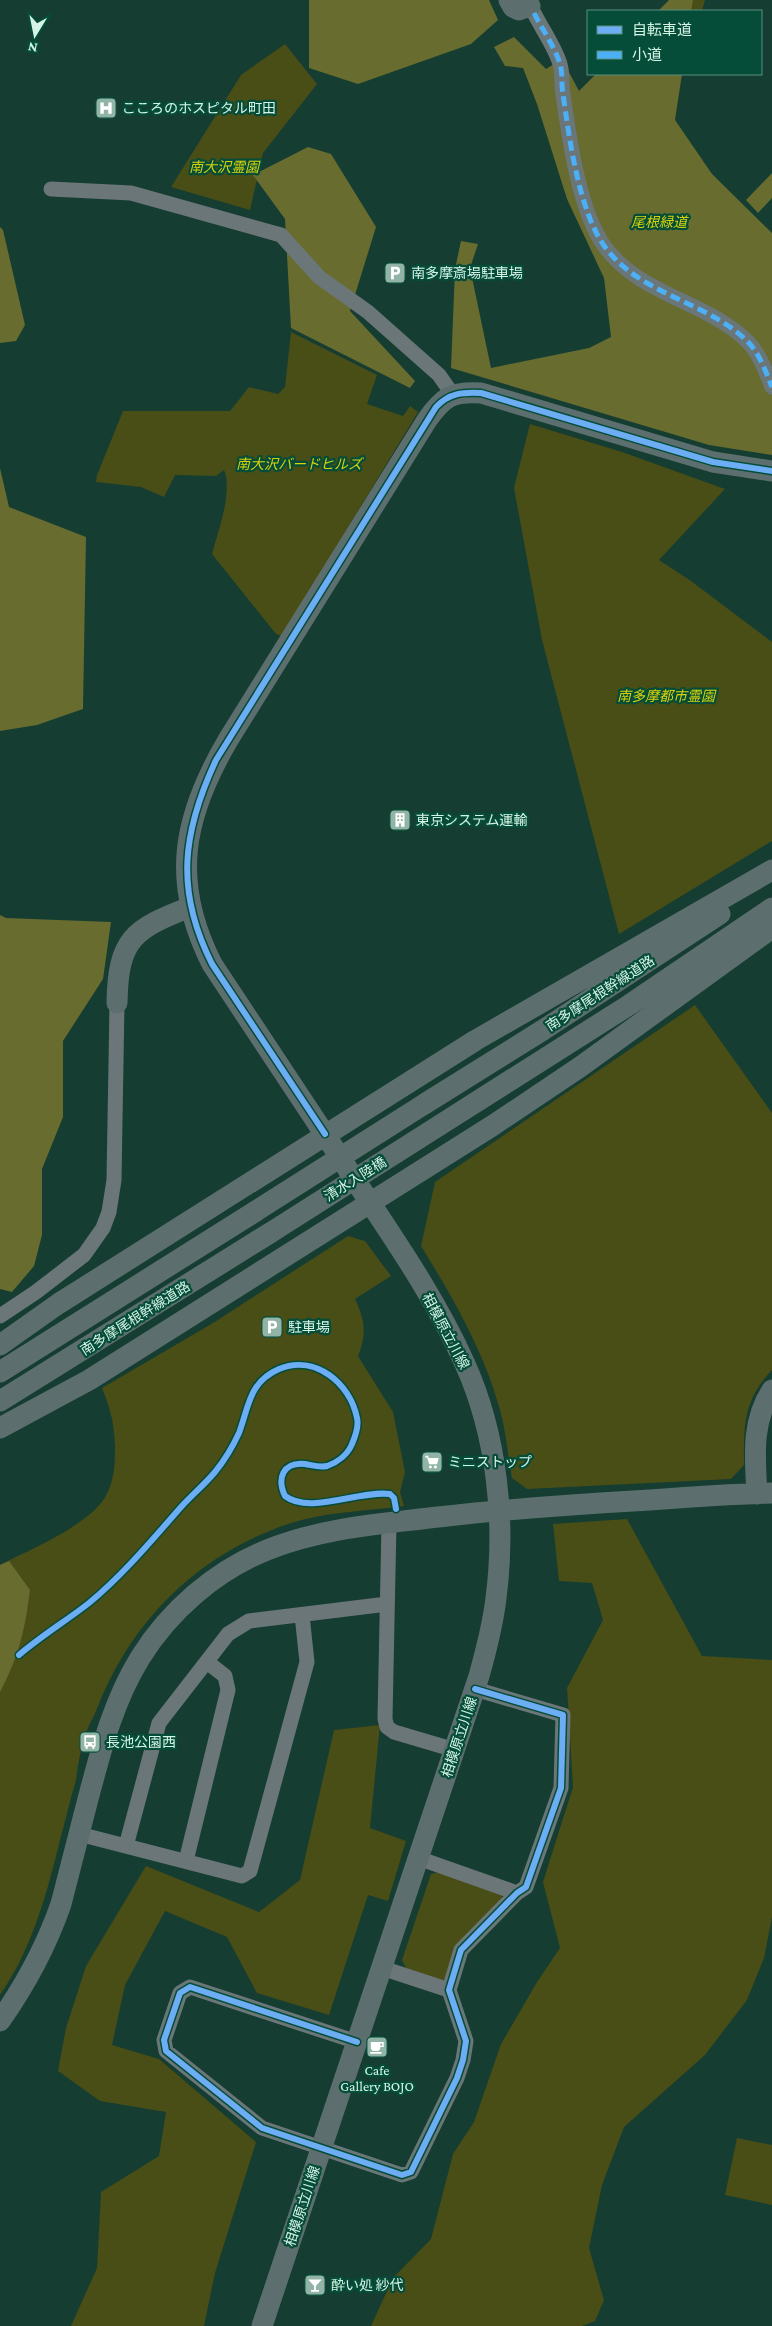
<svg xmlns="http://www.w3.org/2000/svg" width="772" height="2326" font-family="'Crimson Pro','Noto Sans JP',serif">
<rect width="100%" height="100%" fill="#153d32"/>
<path fill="#494d16" d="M 670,0 L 705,0 L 702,11 L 659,11 Z
M 285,44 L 317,84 L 263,153 L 250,210 L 171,187 L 241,75 Z
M 291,332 L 377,375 L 367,404 L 403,416 L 410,406 L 418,412 L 282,636 L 276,634 L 212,554 C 218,531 233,492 224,470 L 216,476 L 175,475 L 164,497 L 141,487 L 96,482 L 97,475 L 123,411 L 230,411 L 249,387 L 278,394 L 285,387 Z
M 530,424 L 622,452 L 725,489 L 659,560 L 691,581 L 772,642 L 772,841 L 619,934 L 542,640 L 514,488 Z
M 695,1005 L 772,1113 L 772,1370 C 743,1401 744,1425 744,1465 L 731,1479 L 527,1489 L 512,1478 C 508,1456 506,1432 500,1410 C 484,1351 453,1298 421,1246 L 435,1182 Z
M 348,1236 L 365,1241 L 391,1276 L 355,1299 C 365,1320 367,1334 358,1356 L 393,1412 L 405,1472 L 400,1492 L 404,1506 C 366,1511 324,1512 288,1524 C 197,1555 130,1622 96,1711 C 94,1717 90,1722 88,1728 C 82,1744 78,1762 76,1780 C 55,1852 44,1932 0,1995 L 0,1565 C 29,1550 85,1527 104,1499 C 114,1483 115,1466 115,1447 C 114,1422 111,1411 102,1388 L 213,1323 Z
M 627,1519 L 702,1656 L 772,1660 L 772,1917 L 764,1958 L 747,2000 L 705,2055 L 624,2127 L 602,2185 L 589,2248 L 604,2300 L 595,2321 L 582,2326 L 371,2326 L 393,2278 L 431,2239 L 453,2154 L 474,2122 L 501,2044 L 537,1982 L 560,1948 L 543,1882 L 573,1787 L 567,1688 L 603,1620 L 592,1583 L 559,1581 L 553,1524 Z
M 380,1725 L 370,1828 L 406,1841 L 388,1901 L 368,1895 L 329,2015 L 257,1993 L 227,1937 L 165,1911 L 125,1985 L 112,2045 L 159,2059 L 256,2142 L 215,2273 L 204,2326 L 71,2326 L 97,2268 L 101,2192 L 159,2156 L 166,2112 L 100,2101 L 58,2071 L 66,2028 L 86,1966 L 146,1866 L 259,1912 L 300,1880 L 334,1730 Z
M 440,1872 L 501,1892 L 503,1901 L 449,1978 L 441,1981 L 406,1968 L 402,1960 L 431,1874 Z
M 737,2138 L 772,2145 L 772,2205 L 725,2195 Z"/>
<path fill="#686c2f" d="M 309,0 L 489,0 L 498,20 L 471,44 L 358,84 L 309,68 Z
M 669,0 L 693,0 L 691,11 L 658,11 Z
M 514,37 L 546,69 L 562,59 L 579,91 L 596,74 L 682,74 L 675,120 L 712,174 L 772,233 L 772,455 L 709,445 L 451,368 L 455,269 L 461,241 L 478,244 L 470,268 L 491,368 L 589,348 L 611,337 L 604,278 L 567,199 L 537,104 L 523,68 L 505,66 L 494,47 Z
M 308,147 L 331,154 L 376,227 L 350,311 L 415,381 L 410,388 L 291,328 L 285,219 L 253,175 Z
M 772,173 L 772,198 L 758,213 L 746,200 Z
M 0,227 L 3,230 L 25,325 L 16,341 L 0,343 Z
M 0,468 L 9,507 L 86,537 L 83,709 L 37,725 L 0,731 Z
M 0,915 L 6,918 L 111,922 L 103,979 L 63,1041 L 63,1117 L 42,1169 L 42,1235 L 34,1266 L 12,1292 L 0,1289 Z
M 9,1561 L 30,1590 C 25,1630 19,1656 0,1692 L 0,1565 Z"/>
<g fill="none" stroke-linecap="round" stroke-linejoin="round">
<path stroke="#6b7679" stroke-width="15" d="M 534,13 C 542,29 555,47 560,64 C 563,73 561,85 563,94 C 569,137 579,212 605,247 C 641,296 708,301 749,343 C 760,355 766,372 772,387
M 51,189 L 131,193 L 281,235 L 319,277 L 368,312 L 439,375 L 453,395
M 0,1316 L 36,1292 L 84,1255 L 103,1228 L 109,1212 L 114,1180 L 117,1003
M 389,1523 L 385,1719 L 387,1727 L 394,1732 L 455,1750
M 79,1834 L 242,1876 L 250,1871 L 307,1662 L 302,1615
M 126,1846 L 159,1723 L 228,1634 L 249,1621 L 387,1604
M 418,1858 L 517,1893
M 186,1861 L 228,1690 L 225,1676 L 207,1662
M 382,1968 L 449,1990
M 357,2042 L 190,1987 L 180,1993 L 164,2040 L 166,2051 L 262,2128 L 402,2175 L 411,2172 L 457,2078 L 463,2060 L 466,2041 L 449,1990 L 461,1950 L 517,1893 L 526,1887 L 561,1788 L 563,1715 L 475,1689"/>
<path stroke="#5c6f6e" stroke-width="21" d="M 509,0 L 513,7 L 519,10 L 530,6
M 117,1003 C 118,938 134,929 190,907
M 426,1103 L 543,1030 L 720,914
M 440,1125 L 629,1005 L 772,908
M 0,1345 L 58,1304 L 476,1040 L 772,870
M 0,1372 L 256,1211
M 0,1401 L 270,1233
M 0,1428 L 89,1380 L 492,1126 L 580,1067 L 772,928
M 757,1494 C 755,1457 751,1422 772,1390
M 0,2021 C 26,1984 46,1947 61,1904 C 70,1869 79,1834 88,1799 C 101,1750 113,1702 140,1658 C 169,1611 215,1571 267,1550 C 321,1528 381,1524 438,1517 C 508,1509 579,1504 650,1500 C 690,1497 731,1494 772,1493
M 262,2326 L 479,1676 C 486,1651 493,1624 496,1598 C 506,1522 497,1435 465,1364 C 436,1299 394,1239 355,1180 C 307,1108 260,1036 212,964 C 170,881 183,817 228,740 L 427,420 C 443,397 452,391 481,393 L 713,462 L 772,471"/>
<path stroke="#5c6f6e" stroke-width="21" d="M 256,1211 L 426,1103
M 270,1233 L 440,1125"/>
<path stroke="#4cb0f7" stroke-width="5" stroke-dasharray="10 5" stroke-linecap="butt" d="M 534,13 C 542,29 555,47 560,64 C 563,73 561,85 563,94 C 569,137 579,212 605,247 C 641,296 708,301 749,343 C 760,355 766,372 772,387"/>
<g stroke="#054d39" stroke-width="9">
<path id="cycleway" d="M 325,1134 L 212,964 C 175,891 182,833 216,760 L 436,407 C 449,393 463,392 481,393 L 713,462 L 772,471
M 19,1655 C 41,1636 66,1621 89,1603 C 123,1575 152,1540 181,1507 C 192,1495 205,1484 215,1472 C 224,1461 233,1446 239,1433 C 249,1406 249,1382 279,1369 C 315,1354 350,1383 357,1418 C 359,1426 355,1437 352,1444 C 348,1454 338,1462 327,1466 C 319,1468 312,1465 305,1464 C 282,1462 277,1479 285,1496 C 310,1515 359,1490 390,1494 L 394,1498 L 396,1509
M 357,2042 L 190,1987 L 180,1993 L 164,2040 L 166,2051 L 262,2128 L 402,2175 L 411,2172 L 457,2078 L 463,2060 L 466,2041 L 449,1990 L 461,1950 L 517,1893 L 526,1887 L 561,1788 L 563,1715 L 475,1689"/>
</g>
<use href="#cycleway" stroke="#6dadf4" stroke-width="6"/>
</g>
<defs>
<g id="hospital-square" transform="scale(1.125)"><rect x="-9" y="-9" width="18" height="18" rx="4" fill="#92b4a7" stroke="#054d39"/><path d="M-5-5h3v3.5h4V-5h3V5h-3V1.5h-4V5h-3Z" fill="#fff"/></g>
<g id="parking-square" transform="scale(1.125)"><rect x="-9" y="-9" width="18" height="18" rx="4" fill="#92b4a7" stroke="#054d39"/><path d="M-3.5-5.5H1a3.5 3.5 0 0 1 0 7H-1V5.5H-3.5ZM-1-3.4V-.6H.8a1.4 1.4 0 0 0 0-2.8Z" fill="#fff"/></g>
<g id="building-square" transform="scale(1.125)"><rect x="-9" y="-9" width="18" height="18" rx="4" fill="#92b4a7" stroke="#054d39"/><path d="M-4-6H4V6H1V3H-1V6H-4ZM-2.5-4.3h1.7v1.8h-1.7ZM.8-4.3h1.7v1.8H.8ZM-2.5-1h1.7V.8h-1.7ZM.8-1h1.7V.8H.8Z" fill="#fff"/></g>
<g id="supermarket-square" transform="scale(1.125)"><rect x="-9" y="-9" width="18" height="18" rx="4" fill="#92b4a7" stroke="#054d39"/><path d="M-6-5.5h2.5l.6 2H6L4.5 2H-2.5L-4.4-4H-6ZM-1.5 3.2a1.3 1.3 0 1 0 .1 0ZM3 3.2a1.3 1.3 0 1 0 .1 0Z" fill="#fff"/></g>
<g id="bus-square" transform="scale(1.125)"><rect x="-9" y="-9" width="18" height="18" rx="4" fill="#92b4a7" stroke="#054d39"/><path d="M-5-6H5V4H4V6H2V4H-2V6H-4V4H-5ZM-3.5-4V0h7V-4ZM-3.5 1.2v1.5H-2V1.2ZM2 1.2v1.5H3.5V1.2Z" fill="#fff"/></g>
<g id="cafe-square" transform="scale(1.125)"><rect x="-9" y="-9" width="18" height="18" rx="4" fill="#92b4a7" stroke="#054d39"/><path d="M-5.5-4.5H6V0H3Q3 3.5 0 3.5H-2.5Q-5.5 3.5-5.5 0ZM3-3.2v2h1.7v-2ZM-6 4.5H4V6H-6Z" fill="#fff"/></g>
<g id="bar-square" transform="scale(1.125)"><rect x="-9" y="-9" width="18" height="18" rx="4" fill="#92b4a7" stroke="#054d39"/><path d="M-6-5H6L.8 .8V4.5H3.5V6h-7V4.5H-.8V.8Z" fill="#fff"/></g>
</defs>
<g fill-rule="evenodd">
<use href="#hospital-square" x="106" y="108"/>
<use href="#parking-square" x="395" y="273"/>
<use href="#building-square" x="400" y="820"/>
<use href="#parking-square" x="272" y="1327"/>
<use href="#supermarket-square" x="432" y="1462"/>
<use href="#bus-square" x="90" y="1742"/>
<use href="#cafe-square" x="377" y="2047"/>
<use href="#bar-square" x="315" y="2285"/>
</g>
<g text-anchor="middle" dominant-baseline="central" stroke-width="4.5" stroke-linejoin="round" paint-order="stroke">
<g font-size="14" fill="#d5f4e6" stroke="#054d39" text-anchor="start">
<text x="122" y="108">こころのホスピタル町田</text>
<text x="411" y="273">南多摩斎場駐車場</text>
<text x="416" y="820">東京システム運輸</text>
<text x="288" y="1327">駐車場</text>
<text x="448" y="1462">ミニストップ</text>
<text x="106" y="1742">長池公園西</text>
<text x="377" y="2070" text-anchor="middle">Cafe<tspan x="377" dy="16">Gallery BOJO</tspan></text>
<text x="331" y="2285">酔い処 紗代</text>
</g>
<g font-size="14" font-style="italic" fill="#d8d20b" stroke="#054d39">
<text x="224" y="167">南大沢霊園</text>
<text x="659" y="222">尾根緑道</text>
<text x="299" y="464">南大沢バードヒルズ</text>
<text x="666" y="696">南多摩都市霊園</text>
</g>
<g font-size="14" fill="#d5f4e6" stroke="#054d39">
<text transform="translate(600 993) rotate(-33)">南多摩尾根幹線道路</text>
<text transform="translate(355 1179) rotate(-32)">清水入陸橋</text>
<text transform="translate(135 1318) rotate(-32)">南多摩尾根幹線道路</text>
<text transform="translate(446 1331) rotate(62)">相模原立川線</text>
<text transform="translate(459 1737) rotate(-72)">相模原立川線</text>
<text transform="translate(302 2206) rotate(-72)">相模原立川線</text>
</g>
</g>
<rect x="587" y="10" width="175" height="65" fill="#054d39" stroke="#58907e"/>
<rect x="597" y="26" width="25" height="8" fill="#6dadf4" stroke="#58907e"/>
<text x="632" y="35" font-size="15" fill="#d5f4e6">自転車道</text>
<rect x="597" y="51" width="25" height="8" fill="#4cb0f7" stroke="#58907e"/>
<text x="632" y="60" font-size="15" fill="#d5f4e6">小道</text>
<g transform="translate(35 35) rotate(190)" stroke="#054d39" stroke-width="4" paint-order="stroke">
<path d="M0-4L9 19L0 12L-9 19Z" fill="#d5f4e6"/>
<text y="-8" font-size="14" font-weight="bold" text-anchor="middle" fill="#d5f4e6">N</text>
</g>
</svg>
